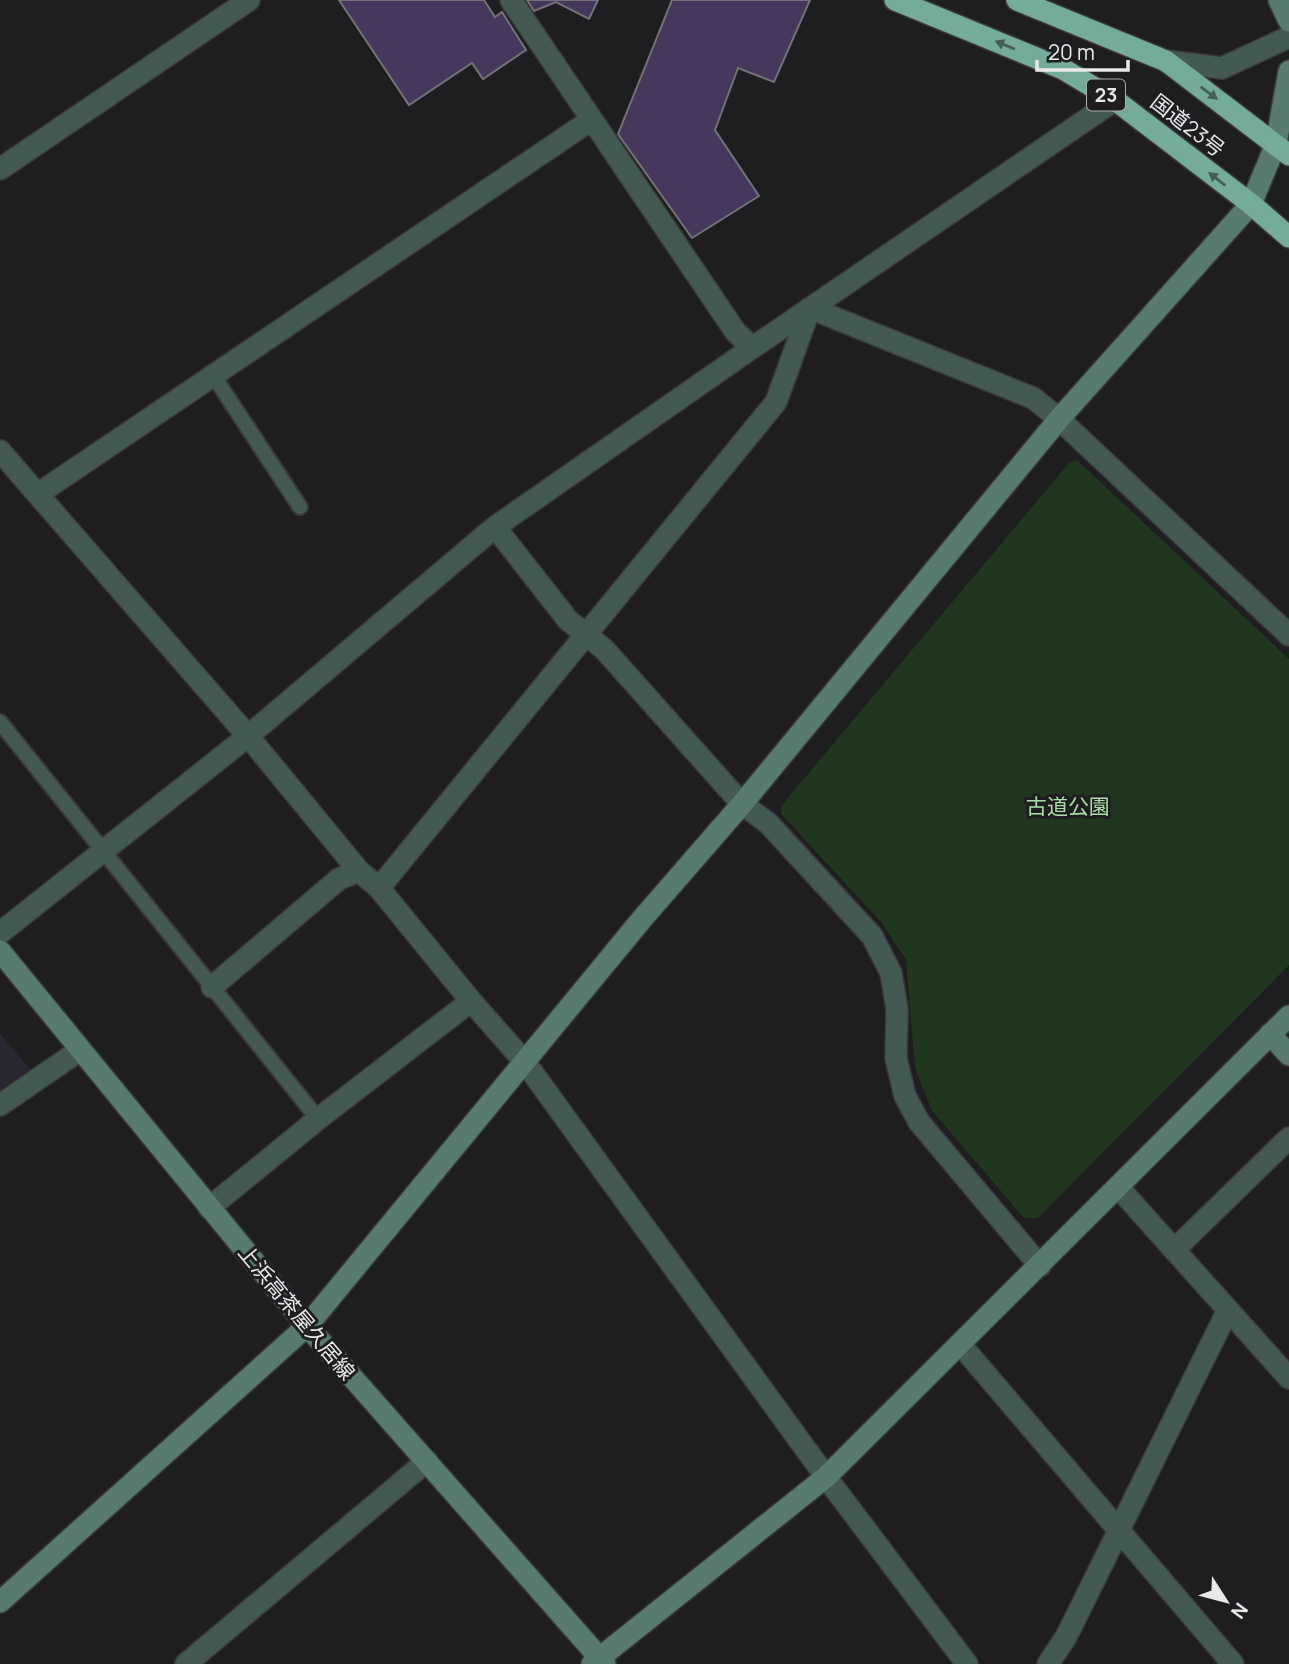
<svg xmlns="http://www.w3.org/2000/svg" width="1289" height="1664" font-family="Manrope,'Noto Sans JP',sans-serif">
<rect width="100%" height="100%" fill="#1e1d20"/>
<path fill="#29272f" d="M 0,1033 L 30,1070 L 0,1090 Z"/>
<path fill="#21361f" d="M 1077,460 L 1289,659 L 1289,965 L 1038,1218 L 1024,1218 L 932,1111 L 915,1068 L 906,960 L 881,922 L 782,815 L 781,806 L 1069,463 Z"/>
<path fill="#45385c" stroke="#737276" stroke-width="2" d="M 339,0 L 484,0 L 495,17 L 502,12 L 526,50 L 483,79 L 472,63 L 409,105 Z
M 527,0 L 598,0 L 589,19 L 556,2 L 534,11 Z
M 672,0 L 810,0 L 774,82 L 738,68 L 715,130 L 759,196 L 692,238 L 618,134 Z"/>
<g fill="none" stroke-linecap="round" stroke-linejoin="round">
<g stroke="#3a3a3c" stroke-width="18">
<path id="lane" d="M 213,375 L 300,507
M 0,722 L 318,1119"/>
</g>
<g stroke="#3a3a3c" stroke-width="24">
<path id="street" d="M 511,0 L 735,331 L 752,348
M 1166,61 L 1222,68 L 1289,37
M 0,169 L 249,0
M 810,308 L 1033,398 L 1059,419 L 1289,635
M 0,451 L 248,736 L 359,871 L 379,888 L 471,1001 L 524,1061 L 826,1477 L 967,1664
M 38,494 L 591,120
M 495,527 L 568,620 L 604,649 L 742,804 L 768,823 L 872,936 L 891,973 L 897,1009 L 896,1058 L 905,1096 L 919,1122 L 1040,1266
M 379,888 L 776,402 L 810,308
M 0,933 L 248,736 L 495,527 L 752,348 L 1115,100
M 212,987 L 339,879 L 359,871
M 0,1105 L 80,1050
M 1118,1187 L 1289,1378
M 209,1208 L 318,1119 L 471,1001
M 1175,1249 L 1289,1138
M 960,1344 L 1233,1664
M 186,1664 L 427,1461
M 1048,1664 L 1066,1637 L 1228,1310"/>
</g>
<g stroke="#3a3a3c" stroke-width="24">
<path id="secondary" d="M 1279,0 L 1289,21
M 0,951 L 307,1326 L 605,1664
M 1270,1034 L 1289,1055
M 0,1602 L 307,1326 L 642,919 L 742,804 L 1059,419 L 1251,204 L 1276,144 L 1289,71
M 592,1664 L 826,1477 L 1289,1016"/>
</g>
<g stroke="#3a3a3c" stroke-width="24">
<path id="highway" d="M 895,0 L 1063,69 L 1115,100 L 1251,204 L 1289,237
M 1017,0 L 1166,61 L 1289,155"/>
</g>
<use href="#lane" stroke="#445952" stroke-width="14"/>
<use href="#street" stroke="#445952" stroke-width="21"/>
<use href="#secondary" stroke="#587a6f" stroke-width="21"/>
<use href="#highway" stroke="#75ab9b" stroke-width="21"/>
</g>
<defs><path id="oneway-solid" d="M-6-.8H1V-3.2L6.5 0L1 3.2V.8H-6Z" transform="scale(1.75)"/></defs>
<g fill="#455d57">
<use href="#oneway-solid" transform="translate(1005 45) rotate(-158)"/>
<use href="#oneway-solid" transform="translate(1209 93) rotate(37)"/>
<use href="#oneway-solid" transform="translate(1217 179) rotate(-142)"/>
</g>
<g text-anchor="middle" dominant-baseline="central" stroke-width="6" stroke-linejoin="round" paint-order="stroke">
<rect fill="#1e1d20" stroke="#acacae" stroke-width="2" x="1087" y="79.5" width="38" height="31" rx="5"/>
<g font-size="19" font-weight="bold" fill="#e9e9eb">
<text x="1106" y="95">23</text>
</g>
<g font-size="21" fill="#e9e9eb" stroke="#1e1d20">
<text transform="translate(1188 125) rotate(38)">国道23号</text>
<text transform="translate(297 1312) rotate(50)">上浜高茶屋久居線</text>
</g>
<g font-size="21" fill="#abdea6" stroke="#1e1d20">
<text x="1068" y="806">古道公園</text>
</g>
</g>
<g transform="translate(1226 1601) rotate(126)" stroke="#1e1d20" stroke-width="5" paint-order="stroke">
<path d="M0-5L12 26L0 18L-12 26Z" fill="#e9e9eb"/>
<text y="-10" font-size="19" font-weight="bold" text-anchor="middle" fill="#e9e9eb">N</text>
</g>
<path d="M1037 60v10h91v-10" fill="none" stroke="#e9e9eb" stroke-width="3.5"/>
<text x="1048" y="60" font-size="21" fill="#e9e9eb" stroke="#1e1d20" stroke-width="5" paint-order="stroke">20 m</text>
</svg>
